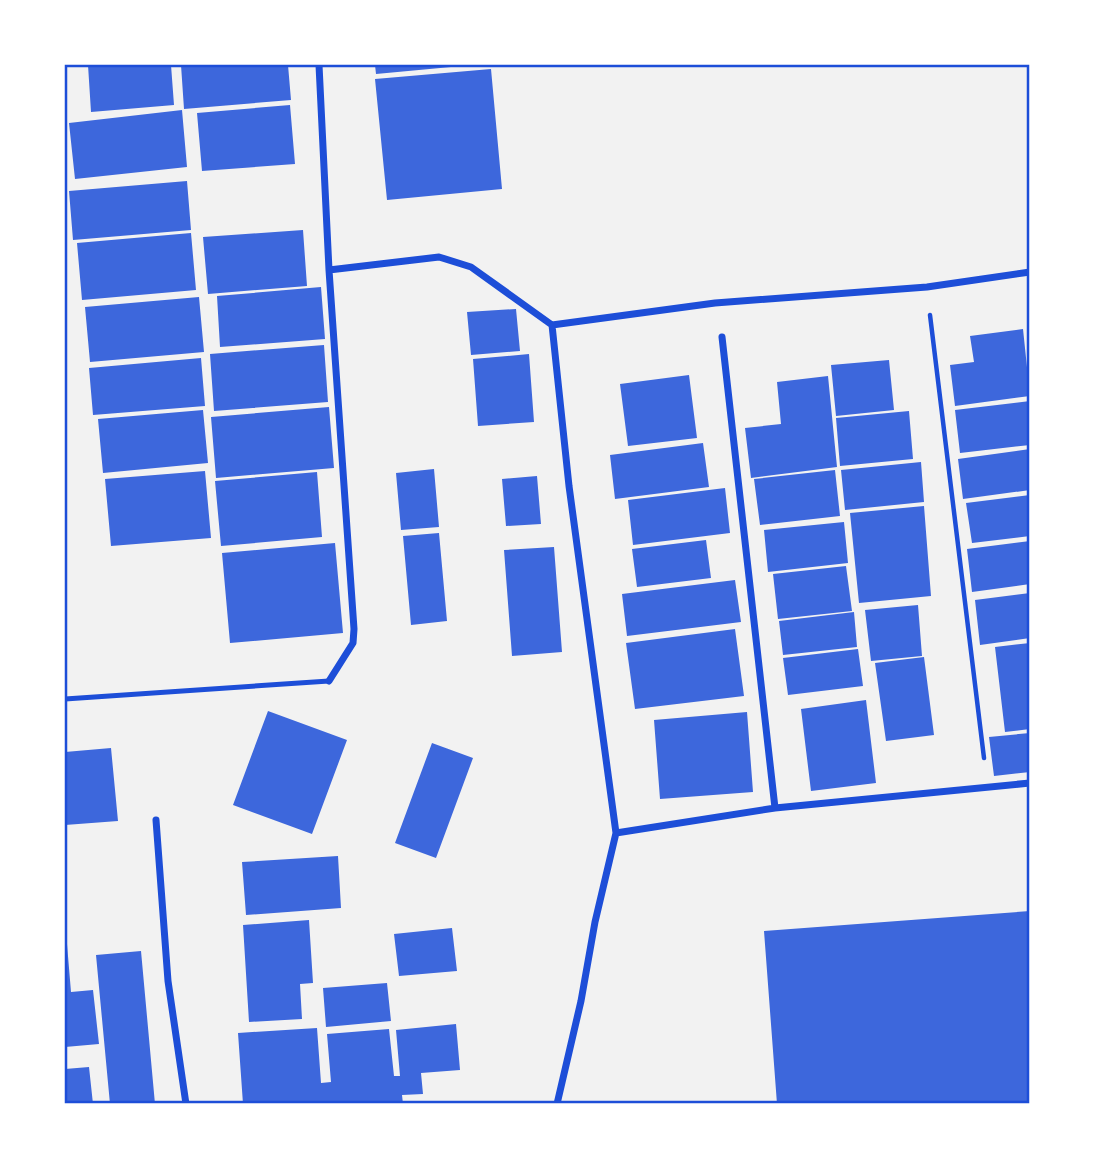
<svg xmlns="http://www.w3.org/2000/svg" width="1095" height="1169" font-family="'IBM Plex Sans',sans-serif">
<rect width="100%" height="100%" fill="#f2f2f2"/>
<path fill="#3d67dc" d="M 88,65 L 171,65 L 174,105 L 91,112 Z
M 181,65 L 288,65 L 291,100 L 184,109 Z
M 375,65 L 451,65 L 451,67 L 376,74 Z
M 491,69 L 502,189 L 387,200 L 375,79 Z
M 290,105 L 295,164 L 202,171 L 197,113 Z
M 182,110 L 187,167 L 75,179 L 69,123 Z
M 187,181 L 191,230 L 73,240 L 69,191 Z
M 303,230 L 307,286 L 208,294 L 203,237 Z
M 191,233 L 196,290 L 82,300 L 77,243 Z
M 321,287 L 325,339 L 220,347 L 217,296 Z
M 199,297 L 204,352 L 90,362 L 85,307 Z
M 516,309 L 520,351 L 471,355 L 467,312 Z
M 1023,329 L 1030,396 L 955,406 L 950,365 L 974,362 L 970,336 Z
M 324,345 L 328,402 L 214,411 L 210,354 Z
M 529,354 L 534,422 L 478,426 L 473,359 Z
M 201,358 L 205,406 L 93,415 L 89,368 Z
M 889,360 L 894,410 L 836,416 L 831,365 Z
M 689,375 L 697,438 L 628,446 L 620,384 Z
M 828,376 L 837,467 L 751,478 L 745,428 L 781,424 L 777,382 Z
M 1030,401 L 1030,445 L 960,453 L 955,410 Z
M 329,407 L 334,468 L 216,478 L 211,417 Z
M 203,410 L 208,463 L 103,473 L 98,419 Z
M 909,411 L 913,459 L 840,466 L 836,418 Z
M 703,443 L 709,487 L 615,499 L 610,455 Z
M 1030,449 L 1030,490 L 963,499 L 958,459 Z
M 921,462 L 924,502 L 845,510 L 841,470 Z
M 434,469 L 439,527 L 401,530 L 396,473 Z
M 835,470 L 840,516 L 760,525 L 754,479 Z
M 205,471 L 211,538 L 111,546 L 105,479 Z
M 317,472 L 322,537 L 221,546 L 215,481 Z
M 537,476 L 541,524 L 506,526 L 502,479 Z
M 725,488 L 730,533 L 633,545 L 628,500 Z
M 1030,495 L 1030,536 L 972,543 L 966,503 Z
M 924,506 L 931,596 L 859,603 L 850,513 Z
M 844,522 L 848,563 L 768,572 L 764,530 Z
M 439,533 L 447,621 L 411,625 L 403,536 Z
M 706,540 L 711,578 L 637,587 L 632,549 Z
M 1030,541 L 1030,584 L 972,592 L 967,549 Z
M 335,543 L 343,633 L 230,643 L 222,553 Z
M 554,547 L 562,652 L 512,656 L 504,550 Z
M 846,566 L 852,611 L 778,619 L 773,574 Z
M 735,580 L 741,622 L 627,636 L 622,594 Z
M 1030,593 L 1030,638 L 980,645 L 975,600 Z
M 918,605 L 922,656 L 871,661 L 865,610 Z
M 854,612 L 857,647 L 783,655 L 779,621 Z
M 735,629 L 744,696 L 635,709 L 626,643 Z
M 1030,643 L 1030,729 L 1005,732 L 995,647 Z
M 858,649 L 863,686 L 788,695 L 783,658 Z
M 924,657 L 934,735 L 886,741 L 875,663 Z
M 866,700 L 876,783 L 811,791 L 801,709 Z
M 268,711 L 347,740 L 312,834 L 233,805 Z
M 747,712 L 753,792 L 660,799 L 654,720 Z
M 1030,733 L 1030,772 L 994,776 L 989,737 Z
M 432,743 L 473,758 L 436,858 L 395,843 Z
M 111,748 L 118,821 L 65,825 L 65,752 Z
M 338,856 L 341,908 L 246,915 L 242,862 Z
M 1030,911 L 1030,1104 L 777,1104 L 764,931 Z
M 309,920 L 313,983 L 300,984 L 302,1019 L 249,1022 L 243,925 Z
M 452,928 L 457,971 L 399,976 L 394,934 Z
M 65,944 L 67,944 L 71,992 L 93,990 L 99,1044 L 65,1047 Z
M 141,951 L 155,1104 L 110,1104 L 96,955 Z
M 387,983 L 391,1021 L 326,1027 L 323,988 Z
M 456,1024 L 460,1070 L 421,1073 L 423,1094 L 402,1095 L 403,1104 L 243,1104 L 238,1033 L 317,1028 L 321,1083 L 331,1082 L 327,1034 L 389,1029 L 394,1076 L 400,1076 L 396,1030 Z
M 89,1067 L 93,1104 L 65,1104 L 65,1069 Z"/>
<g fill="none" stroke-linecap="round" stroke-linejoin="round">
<path stroke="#1d4ed8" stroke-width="4.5" d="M 930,315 L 984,758"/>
<path stroke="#1d4ed8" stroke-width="5" d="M 65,699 L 329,681"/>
<path stroke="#1d4ed8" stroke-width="7" d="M 319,65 L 329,270 L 354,629 L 353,643 L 329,681
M 329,270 L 439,257 L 471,267 L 552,325
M 722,337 L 775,808
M 156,820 L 168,981 L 186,1104
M 616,833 L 775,808 L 1030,783
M 557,1104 L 581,1001 L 595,922 L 616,833 L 569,486 L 552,325 L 715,303 L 927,287 L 1030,272"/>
</g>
<rect width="1095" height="1169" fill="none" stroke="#ffffff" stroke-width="133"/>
<rect x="66" y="66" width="962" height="1036" fill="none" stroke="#1d4ed8" stroke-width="2.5"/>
</svg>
